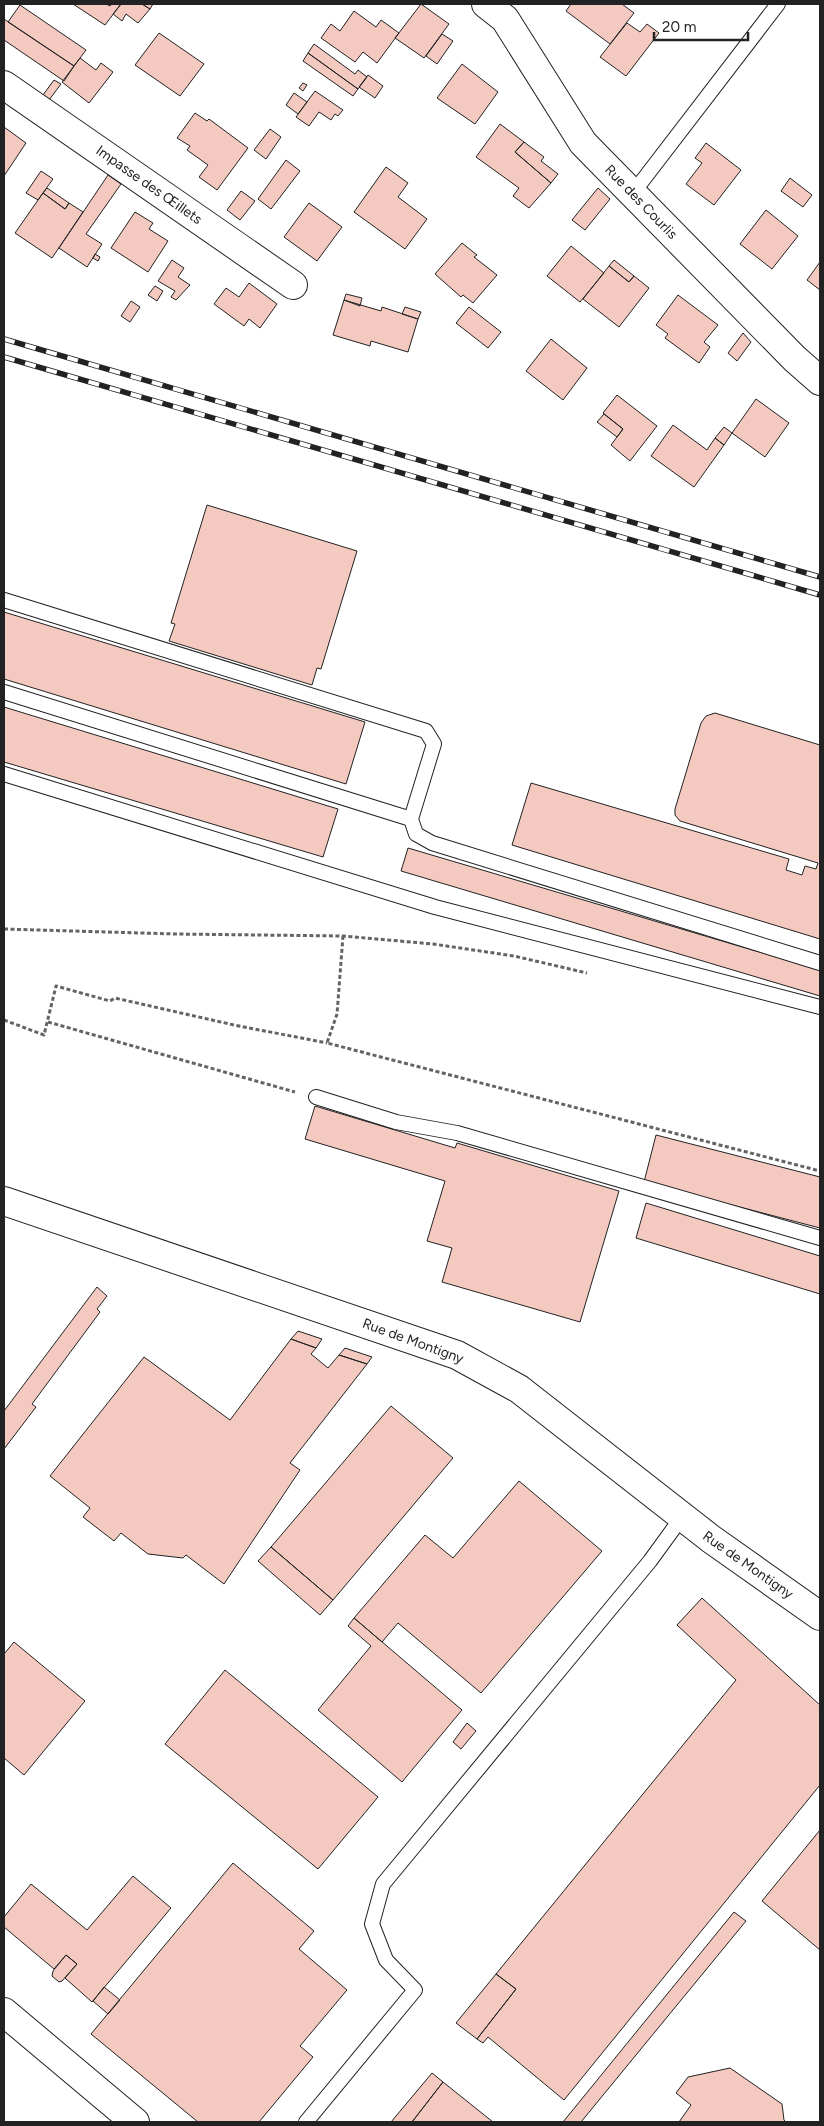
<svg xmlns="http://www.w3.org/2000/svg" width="824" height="2126" font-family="Figtree,sans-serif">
<rect width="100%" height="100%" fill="#fff"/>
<path fill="#f3c9c0" stroke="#222" d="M 73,4 L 106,4 L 110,6 L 112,4 L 121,4 L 105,25 Z
M 121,4 L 142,4 L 150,9 L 138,23 L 126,14 L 122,21 L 113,14 Z
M 142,4 L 153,4 L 150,9 Z
M 421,4 L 449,24 L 424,58 L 395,38 Z
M 571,4 L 622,4 L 634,13 L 610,44 L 566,11 Z
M 20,5 L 86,50 L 74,66 L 8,22 Z
M 354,11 L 376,27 L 381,20 L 399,33 L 377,63 L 363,52 L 355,62 L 321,38 L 331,24 L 340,31 Z
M 4,19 L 74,66 L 64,81 L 4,40 Z
M 627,23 L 640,32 L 647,24 L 659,33 L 626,76 L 600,57 Z
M 159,33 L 204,64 L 180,96 L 135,65 Z
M 442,34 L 453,41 L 437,64 L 426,56 Z
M 314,44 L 355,74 L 358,70 L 367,77 L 358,89 L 308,53 Z
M 308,53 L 358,89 L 353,96 L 303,61 Z
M 80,58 L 96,70 L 101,63 L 113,72 L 89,103 L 62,82 Z
M 462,64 L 498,92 L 475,124 L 437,98 Z
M 368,75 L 383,86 L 375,98 L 359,87 Z
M 54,80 L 61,84 L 49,100 L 43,95 Z
M 303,83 L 307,85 L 303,91 L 299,88 Z
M 315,91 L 343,110 L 338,116 L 335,114 L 331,120 L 319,112 L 309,126 L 296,117 Z
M 294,93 L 307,102 L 298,114 L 286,105 Z
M 195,113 L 207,121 L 209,119 L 248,148 L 217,190 L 199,177 L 208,165 L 187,150 L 190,146 L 177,138 Z
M 500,124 L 524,142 L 515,152 L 551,183 L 529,208 L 513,196 L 519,188 L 476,157 Z
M 4,127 L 26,143 L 4,176 Z
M 270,129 L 281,137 L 266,159 L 254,150 Z
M 524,142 L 544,157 L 541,161 L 558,174 L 551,183 L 515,152 Z
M 706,143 L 741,170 L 714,205 L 686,184 L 702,163 L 695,158 Z
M 286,160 L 300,171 L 271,209 L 258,199 Z
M 386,167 L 408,183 L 398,197 L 427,219 L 405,249 L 354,212 Z
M 41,171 L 53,179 L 38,200 L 26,193 Z
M 108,175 L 121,184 L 86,234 L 102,244 L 87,267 L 59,248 Z
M 790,178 L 812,195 L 803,207 L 781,191 Z
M 47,188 L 69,203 L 65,209 L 43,193 Z
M 598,188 L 610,199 L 585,230 L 572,220 Z
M 241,191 L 255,201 L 240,220 L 227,210 Z
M 43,193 L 65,209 L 69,203 L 83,212 L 52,258 L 15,233 Z
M 309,203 L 342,227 L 317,261 L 284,237 Z
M 766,210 L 798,236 L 772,269 L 740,244 Z
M 135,212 L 153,223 L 149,229 L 168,241 L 148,272 L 111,248 Z
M 462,243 L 477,255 L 474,257 L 497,275 L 473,303 L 463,295 L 461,297 L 435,274 Z
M 571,246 L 604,273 L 580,302 L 547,276 Z
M 95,254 L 100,257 L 98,261 L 93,258 Z
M 172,260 L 184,268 L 178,277 L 190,285 L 176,300 L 171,297 L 175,291 L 158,281 Z
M 614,260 L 634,276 L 629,282 L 609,266 Z
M 820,262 L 820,290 L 807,280 Z
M 609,266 L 629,282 L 634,276 L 649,288 L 619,327 L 583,299 Z
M 249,283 L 277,304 L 260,328 L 249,319 L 244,326 L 214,304 L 226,288 L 239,297 Z
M 155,286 L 163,291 L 157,301 L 148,295 Z
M 346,294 L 362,298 L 360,306 L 344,300 Z
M 678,295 L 718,325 L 704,342 L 710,347 L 699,363 L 665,338 L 668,334 L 656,325 Z
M 344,300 L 381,311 L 382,307 L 418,319 L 408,352 L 371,341 L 370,346 L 333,335 Z
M 131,301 L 140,307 L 130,322 L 121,316 Z
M 405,307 L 421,312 L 418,319 L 402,314 Z
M 469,307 L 501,332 L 488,348 L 456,323 Z
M 743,333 L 751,342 L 737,361 L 728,353 Z
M 551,339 L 587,368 L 563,400 L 526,371 Z
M 617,395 L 657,426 L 630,461 L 611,445 L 623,429 L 603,413 Z
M 756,399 L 789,423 L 765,457 L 732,433 Z
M 604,414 L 623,429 L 617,437 L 597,422 Z
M 673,425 L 707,450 L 715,438 L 724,445 L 694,487 L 651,456 Z
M 724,427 L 732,433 L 724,445 L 715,438 Z
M 207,505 L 357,551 L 321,669 L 317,668 L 312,685 L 169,641 L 175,624 L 171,623 Z
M 4,612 L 365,722 L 346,784 L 4,679 Z
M 4,707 L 338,809 L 323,857 L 4,762 Z
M 715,713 L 820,745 L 820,939 L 512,845 L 531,783 L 789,859 L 786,870 L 802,875 L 805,866 L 816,869 L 818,863 L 680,821 L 675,815 L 675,809 L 701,723 L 706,716 Z
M 408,848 L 820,970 L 820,996 L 401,871 Z
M 315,1106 L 455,1148 L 457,1143 L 619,1191 L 580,1322 L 442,1282 L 452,1248 L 427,1241 L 445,1181 L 305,1139 Z
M 656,1135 L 820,1177 L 820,1228 L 644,1182 Z
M 646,1203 L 820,1256 L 820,1294 L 636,1238 Z
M 97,1287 L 107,1296 L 97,1309 L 100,1312 L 32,1404 L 36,1407 L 4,1449 L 4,1411 Z
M 298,1331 L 322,1339 L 316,1348 L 291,1339 Z
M 291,1339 L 316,1348 L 311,1354 L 328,1368 L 339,1355 L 367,1364 L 290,1463 L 300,1470 L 224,1584 L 186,1555 L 183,1558 L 148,1554 L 121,1533 L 114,1541 L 83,1517 L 90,1508 L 50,1476 L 144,1357 L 230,1420 Z
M 345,1348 L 372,1357 L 367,1364 L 339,1355 Z
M 391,1406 L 453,1458 L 333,1600 L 271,1547 Z
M 519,1481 L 602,1551 L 481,1693 L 398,1623 L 382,1642 L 354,1618 L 425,1535 L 453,1558 Z
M 271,1547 L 333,1600 L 320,1615 L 258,1561 Z
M 702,1598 L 820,1705 L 820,1785 L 564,2100 L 488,2037 L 483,2043 L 477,2039 L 516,1989 L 496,1974 L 736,1680 L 677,1625 Z
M 354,1618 L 462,1710 L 402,1782 L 318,1710 L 371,1646 L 348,1626 Z
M 14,1642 L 85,1701 L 24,1775 L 4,1758 L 4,1654 Z
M 225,1670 L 378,1797 L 318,1869 L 165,1744 Z
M 467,1723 L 476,1731 L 461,1749 L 453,1742 Z
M 820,1830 L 820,1950 L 762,1901 Z
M 233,1863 L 314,1931 L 299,1949 L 347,1990 L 300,2046 L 313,2057 L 259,2122 L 198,2122 L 91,2034 Z
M 133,1876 L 171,1908 L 92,2002 L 65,1978 L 77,1964 L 66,1955 L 54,1969 L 4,1927 L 4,1917 L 31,1884 L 87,1930 Z
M 734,1912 L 746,1921 L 581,2122 L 563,2122 Z
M 66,1955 L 77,1964 L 62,1981 L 59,1982 L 52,1976 L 53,1971 Z
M 496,1974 L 516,1989 L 477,2039 L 456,2023 Z
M 104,1987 L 120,2000 L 108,2014 L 93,2001 Z
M 730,2068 L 782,2104 L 784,2120 L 786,2122 L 679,2122 L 691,2105 L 676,2093 L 688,2077 Z
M 432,2073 L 443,2082 L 412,2122 L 391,2122 Z
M 443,2082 L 493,2122 L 412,2122 Z"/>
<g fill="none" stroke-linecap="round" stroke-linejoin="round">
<g stroke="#222" stroke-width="16">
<path id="lane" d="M 633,193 L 778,4
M 4,600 L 426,731 L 434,744 L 411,819 L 416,834 L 432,843 L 820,963
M 4,692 L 411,819
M 4,774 L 435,907 L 820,1007
M 316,1097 L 396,1122 L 457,1133 L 820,1238
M 306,2122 L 415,1990 L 386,1960 L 372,1924 L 383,1884 L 650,1561 L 682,1517"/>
</g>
<g stroke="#222" stroke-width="30">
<path id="street" d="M 486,4 L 505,19 L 583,143 L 795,359 L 820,381
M 4,85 L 293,285
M 4,1201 L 457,1355 L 519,1389 L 711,1539 L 820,1616
M 4,2012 L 135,2122"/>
</g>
<path stroke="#646464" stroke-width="3" stroke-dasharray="4 2.5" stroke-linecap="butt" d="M 4,929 L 175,934 L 343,936 L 433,944 L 514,956 L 587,973
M 343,936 L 337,1014 L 327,1043 L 820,1171
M 4,1020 L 44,1035 L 56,986 L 110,1001 L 115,998 L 234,1025 L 327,1043
M 48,1022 L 295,1092"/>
<use href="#lane" stroke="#fff" stroke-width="14"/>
<use href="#street" stroke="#fff" stroke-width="28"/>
<g stroke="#222" stroke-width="5.5">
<path id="rail" d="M 4,339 L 820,577
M 4,357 L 820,595"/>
</g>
<use href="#rail" stroke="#fff" stroke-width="4" stroke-dasharray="11" stroke-linecap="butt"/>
</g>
<g text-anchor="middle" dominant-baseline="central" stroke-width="4" stroke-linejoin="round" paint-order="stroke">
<g font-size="14" fill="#222" stroke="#fff">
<text transform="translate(149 185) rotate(35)">Impasse des Œillets</text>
<text transform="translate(641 202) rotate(46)">Rue des Courlis</text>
<text transform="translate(413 1341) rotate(20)">Rue de Montigny</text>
<text transform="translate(748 1565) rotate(35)">Rue de Montigny</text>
</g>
</g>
<rect width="824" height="2126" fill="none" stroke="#222222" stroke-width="10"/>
<path d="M654 32v8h94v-8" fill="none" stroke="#222222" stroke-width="2.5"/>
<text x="662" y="32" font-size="15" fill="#222222" stroke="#ffffff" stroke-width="4" paint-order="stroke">20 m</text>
</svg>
